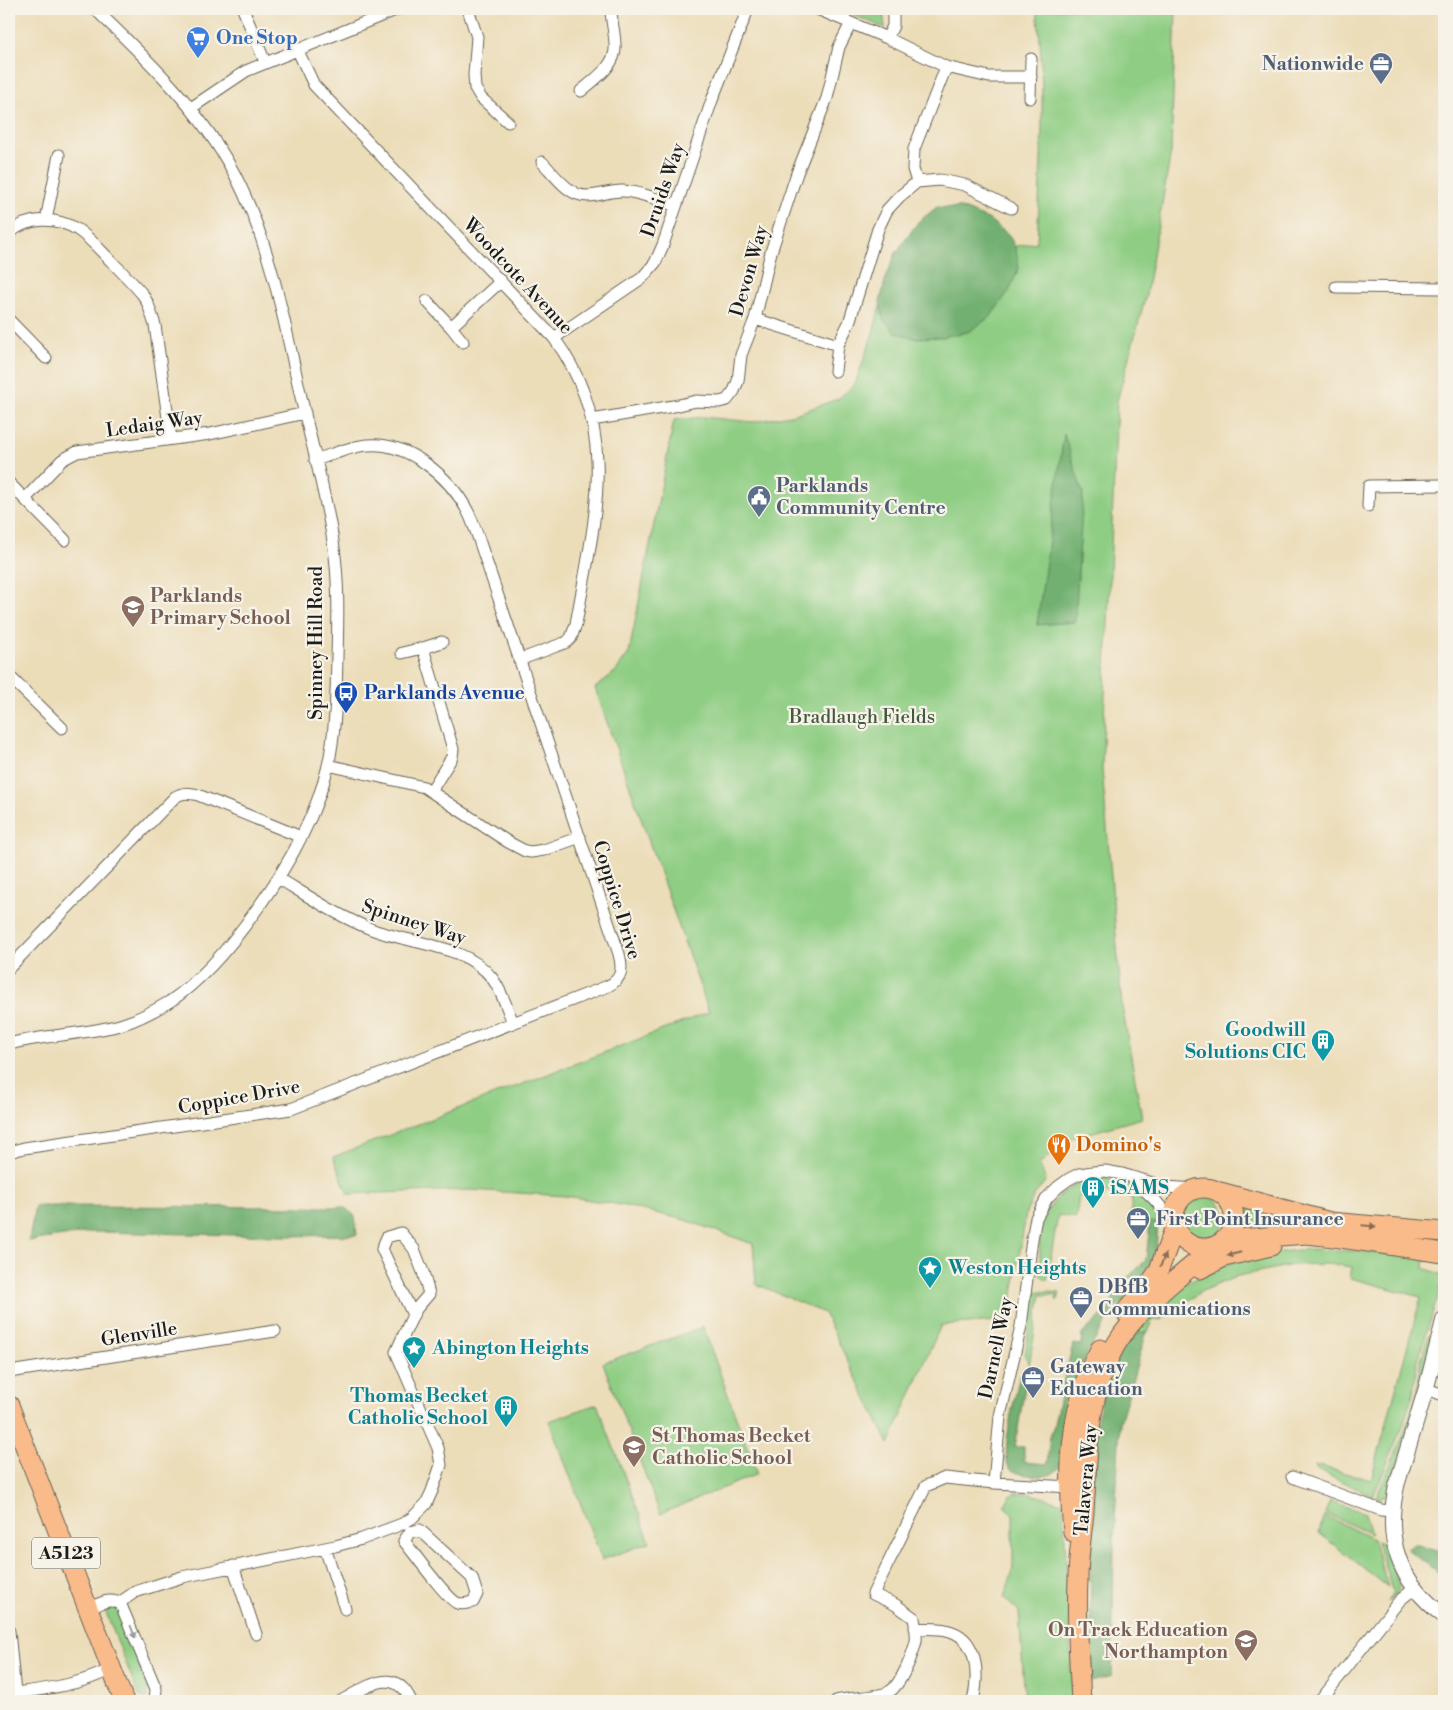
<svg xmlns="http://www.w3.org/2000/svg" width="1453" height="1710" font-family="'Libre Bodoni',serif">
<rect width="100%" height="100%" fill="#f7f3e8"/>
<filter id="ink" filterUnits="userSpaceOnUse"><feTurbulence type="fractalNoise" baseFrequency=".02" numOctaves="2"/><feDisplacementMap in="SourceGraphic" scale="10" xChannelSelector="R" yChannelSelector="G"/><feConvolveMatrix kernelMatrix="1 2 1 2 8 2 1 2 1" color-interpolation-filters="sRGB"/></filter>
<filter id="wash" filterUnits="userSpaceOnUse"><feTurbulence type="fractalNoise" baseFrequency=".0096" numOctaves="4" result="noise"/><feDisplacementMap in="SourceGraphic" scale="20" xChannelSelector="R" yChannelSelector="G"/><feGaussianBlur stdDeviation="1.12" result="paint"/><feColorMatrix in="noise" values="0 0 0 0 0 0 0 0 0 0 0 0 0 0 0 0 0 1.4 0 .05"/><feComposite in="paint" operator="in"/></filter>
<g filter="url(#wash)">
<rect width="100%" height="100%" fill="#ecddb9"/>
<path fill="#8ecd83" stroke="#557450" d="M 839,9 L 883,9 L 885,28 Z
M 1037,9 L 1176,9 L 1171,152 L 1146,295 L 1117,401 L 1102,769 L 1122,1006 L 1142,1118 L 1065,1140 L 1039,1165 L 1046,1180 L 1034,1196 L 1026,1213 L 1009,1320 L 941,1325 L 889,1444 L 824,1313 L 756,1284 L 753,1244 L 685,1220 L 621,1205 L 565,1196 L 471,1190 L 348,1194 L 333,1157 L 709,1012 L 595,688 L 616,671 L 629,653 L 674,420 L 704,417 L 753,422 L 795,414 L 838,399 L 855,384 L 872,336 L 883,296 L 1011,247 L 1037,242 C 1041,164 1046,87 1037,9 Z
M 1100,1178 C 1130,1181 1151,1192 1158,1223 L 1130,1220 L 1132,1198 L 1105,1193 L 1103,1199 L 1079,1196 L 1076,1218 L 1058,1215 L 1047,1280 L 1038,1273 C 1039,1267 1040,1260 1040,1254 C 1040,1248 1039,1241 1040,1234 C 1045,1203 1068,1181 1100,1178 Z
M1181 1218a22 22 0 1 1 44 0a22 22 0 1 1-44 0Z
M 1242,1203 L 1308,1223 L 1308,1230 L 1260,1232 Z
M 1312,1249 L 1355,1251 L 1444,1260 L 1444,1264 L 1425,1259 L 1424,1268 L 1440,1274 L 1443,1280 L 1442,1284 L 1417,1363 L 1413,1394 L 1401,1431 L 1373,1496 L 1317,1470 L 1315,1465 L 1371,1480 L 1421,1297 L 1350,1278 L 1352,1267 L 1328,1264 L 1293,1265 L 1238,1276 L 1202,1291 L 1160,1320 L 1153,1320 L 1147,1331 L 1129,1337 C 1141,1325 1152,1309 1165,1298 C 1206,1264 1261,1252 1312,1249 Z
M 1039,1291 L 1060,1293 L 1058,1300 L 1056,1300 L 1057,1295 L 1041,1295 L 1029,1365 L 1025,1356 L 1035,1293 Z
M 703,1327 L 757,1474 L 660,1514 L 603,1363 Z
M 1429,1335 L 1432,1336 L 1423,1369 L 1419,1394 L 1390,1487 L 1385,1495 L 1375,1500 L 1403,1436 L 1417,1394 L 1420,1363 Z
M 597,1404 L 650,1542 L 602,1560 L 549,1421 Z
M 1017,1493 L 1028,1493 L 1063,1503 L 1073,1701 L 1025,1701 L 1019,1612 L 1004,1598 L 1013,1570 L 1013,1514 L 1004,1506 L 1010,1496 Z
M 1330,1501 L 1365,1513 L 1371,1534 L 1325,1513 Z
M 1324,1515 L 1373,1539 L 1388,1587 L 1319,1533 Z
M 1377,1541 L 1386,1545 L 1399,1587 L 1397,1594 L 1387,1602 L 1393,1593 Z
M 117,1603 L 148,1689 L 147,1699 L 139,1696 L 105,1610 Z"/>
<path fill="#72b071" stroke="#476646" d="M 937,207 L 961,208 L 988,219 L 1009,235 L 1016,250 L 1019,268 L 1009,291 L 990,317 L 968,332 L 942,337 L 914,338 L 895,332 L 883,319 L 880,302 L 886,277 L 896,253 L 918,222 Z
M 1064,434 L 1083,494 L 1075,622 L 1037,625 Z
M 35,1206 L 344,1207 L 355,1216 L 357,1235 L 283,1236 L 92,1232 L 29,1241 Z
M 1150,1222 L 1158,1223 L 1156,1250 L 1152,1268 L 1143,1280 L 1113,1311 L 1087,1353 L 1078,1376 L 1062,1462 C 1057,1473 1050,1477 1038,1476 C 1029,1475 1015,1475 1009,1467 C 1000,1455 1016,1391 1020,1375 L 1027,1374 L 1015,1447 L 1024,1447 L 1024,1462 L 1047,1464 L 1050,1436 L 1053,1428 L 1063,1384 L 1073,1344 L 1081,1345 L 1082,1334 L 1110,1308 L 1117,1288 L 1146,1260 Z
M 1147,1331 L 1120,1422 L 1114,1543 L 1112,1676 L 1091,1682 L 1090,1528 L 1095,1429 L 1107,1377 L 1129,1337 Z
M 1415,1544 L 1444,1553 L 1444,1577 L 1407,1549 Z"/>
</g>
<g filter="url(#ink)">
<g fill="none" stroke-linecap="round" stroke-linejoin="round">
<g stroke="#656053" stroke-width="13">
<path id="minor" d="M 243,9 L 265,62
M 468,9 L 477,37 L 474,75 L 475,88 L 481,98 L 508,122
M 817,9 L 887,38 L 946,67 L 989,77 L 1031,77
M 887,38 L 893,26 L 893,9
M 297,49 L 314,85 L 554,338 C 622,431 594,521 576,624 L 571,638 L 567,642 L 519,660
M 581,91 C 595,79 617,65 615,45 C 615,33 611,21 611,9
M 1030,98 L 1031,59
M 191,108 L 246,71 L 398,9
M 542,162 C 552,172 563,188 577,194 C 592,200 608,190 623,191 C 641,192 659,200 676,206
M 917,182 L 913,169 L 914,149 L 946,67
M 46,220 L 59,155
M 9,233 C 28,217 56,216 78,230 C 90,238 101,251 111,261 C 122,272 133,283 143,295 L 148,304 L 155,325 L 171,439
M 1336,287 L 1444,288
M 427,301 L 451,327
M 755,319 L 838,345
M 9,320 L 46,358
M 554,338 L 642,278 L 655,263 L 663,245 L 712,100 L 748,9
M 463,342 L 451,327 L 501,281
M 835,371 L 838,345 L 849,323 L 878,229 L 887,210 L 899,197 L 917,182 L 940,180 L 965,185 L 1011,208
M 592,420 L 679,405 L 696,401 L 719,402 L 727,400 L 734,391 L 738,381 L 741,355 L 755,319 L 771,252 L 797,173 L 827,98 L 839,47 L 851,23
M 9,483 L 65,540
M 25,499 L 62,460 L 77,452 L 210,434 L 305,413
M 1368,506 L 1369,486 L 1444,485
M 402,653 L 423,648
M 9,676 L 62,728
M 328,765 L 424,787 L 508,842 L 525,851 L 531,852 L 544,850 L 580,837
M 431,791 L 452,757 L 453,749 L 423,648 L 442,642
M 278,878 C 308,896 338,916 371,929 C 409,944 466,944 492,978 C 502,991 507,1008 513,1023
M 9,968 L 175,797 C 183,792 189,793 198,795 L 301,837
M 9,1044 C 46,1034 86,1035 123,1024 C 139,1019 154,1011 169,1002 C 204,979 233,943 257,909 C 288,866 316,817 328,766 C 336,730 336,693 337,657 C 338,620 339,584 334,548 C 327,497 312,447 301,397 C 284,321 271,245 235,175 C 201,110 148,60 95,9
M 9,1152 L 24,1148 L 291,1109 L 608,986 C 622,979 623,969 619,954 L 476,531 C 473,524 471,517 467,510 C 449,476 408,442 368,445 C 350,446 332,455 315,460
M 1133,1179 L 1154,1199 L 1174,1222
M 9,1372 L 275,1331
M 1426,1389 L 1444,1395
M 1292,1477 L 1381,1510 L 1392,1511
M 994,1483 L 1000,1416 L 1021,1326 L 1032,1239 L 1036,1218 L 1047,1198 L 1058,1187 L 1069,1179 L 1079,1174 L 1093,1172 L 1105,1171 L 1122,1174 L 1166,1187 L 1196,1189
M 420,1530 L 472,1578 L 477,1594 L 473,1602 C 468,1603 462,1605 457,1603 C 446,1598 414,1553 404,1541 L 410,1532 Z
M 325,1548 L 345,1609
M 233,1566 L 256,1634
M 119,1603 L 135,1592 L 182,1577 L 335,1546 L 362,1539 L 402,1524 L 412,1518 L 426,1504 L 432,1491 L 441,1465 L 438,1448 L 396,1352 L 413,1315 L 382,1249 L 387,1237 L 401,1233 L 414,1249 L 423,1272 L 429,1294 L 417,1308 L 413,1315
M 88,1609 C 99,1604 111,1596 121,1605 L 156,1689 L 155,1701
M 915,1628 C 925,1629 937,1628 946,1630 C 979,1637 979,1675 973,1701
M 9,1631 L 15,1693
M 9,1694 C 44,1689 78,1686 111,1669
M 341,1701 C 366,1688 394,1664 411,1701
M 836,1701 C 851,1697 877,1698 889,1692 C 901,1685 913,1654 916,1641 C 917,1634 915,1625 914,1618 L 896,1605 L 873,1594 L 926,1486 L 945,1478 L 994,1483 L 1071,1487
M 1320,1701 L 1400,1600 L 1415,1588"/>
</g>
<g stroke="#656053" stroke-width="17">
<path id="tertiary" d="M 1444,1319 L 1426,1389 L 1397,1484 C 1384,1540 1398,1581 1444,1616"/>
</g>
<g stroke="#656053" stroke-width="21">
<path id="primary" d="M1174 1218a30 30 0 1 1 60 0a30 30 0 1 1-60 0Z
M 1220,1192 L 1330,1222 L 1444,1232
M 1224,1240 L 1307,1234 L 1334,1237 L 1444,1253
M 1200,1269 L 1224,1257 L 1271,1246
M 1125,1312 L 1149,1285 L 1158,1272 L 1175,1227
M 9,1405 L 124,1701
M 1073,1532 C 1067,1471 1070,1403 1100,1349
M 1081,1701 C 1079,1661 1076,1620 1078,1580 C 1078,1557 1082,1535 1084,1512 C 1088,1456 1086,1397 1115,1346 C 1139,1305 1181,1276 1217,1245"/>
</g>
<use href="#minor" stroke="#fff" stroke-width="11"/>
<use href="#tertiary" stroke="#fff" stroke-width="15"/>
<use href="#primary" stroke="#fabb8b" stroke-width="19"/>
</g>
<defs><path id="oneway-solid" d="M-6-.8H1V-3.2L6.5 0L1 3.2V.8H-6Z" transform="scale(1.25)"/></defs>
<g fill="#8b6c54">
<use href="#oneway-solid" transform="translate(1369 1226) rotate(5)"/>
<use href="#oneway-solid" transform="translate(1234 1254) rotate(166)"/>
<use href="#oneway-solid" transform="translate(1163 1260) rotate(-68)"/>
</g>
<use fill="#999" href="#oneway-solid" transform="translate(133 1632) rotate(69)"/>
</g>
<defs>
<g id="supermarket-pin" transform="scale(1.25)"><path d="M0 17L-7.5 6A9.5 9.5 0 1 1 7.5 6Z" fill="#3f7fe0" stroke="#f7f3e8"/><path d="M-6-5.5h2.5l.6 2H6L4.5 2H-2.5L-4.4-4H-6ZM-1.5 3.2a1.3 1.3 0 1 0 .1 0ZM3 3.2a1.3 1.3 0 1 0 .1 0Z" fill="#fff"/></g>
<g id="office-pin" transform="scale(1.25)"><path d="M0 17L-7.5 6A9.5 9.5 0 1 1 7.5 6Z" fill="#5c6f8a" stroke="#f7f3e8"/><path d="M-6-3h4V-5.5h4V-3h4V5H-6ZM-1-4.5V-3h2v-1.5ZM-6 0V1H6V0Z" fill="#fff"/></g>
<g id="civic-pin" transform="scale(1.25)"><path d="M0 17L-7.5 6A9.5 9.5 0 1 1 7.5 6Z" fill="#5c6f8a" stroke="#f7f3e8"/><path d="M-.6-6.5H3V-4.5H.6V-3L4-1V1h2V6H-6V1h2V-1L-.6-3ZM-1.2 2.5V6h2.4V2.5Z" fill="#fff"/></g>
<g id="school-pin" transform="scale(1.25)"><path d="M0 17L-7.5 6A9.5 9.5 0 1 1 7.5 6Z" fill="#8d6e63" stroke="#f7f3e8"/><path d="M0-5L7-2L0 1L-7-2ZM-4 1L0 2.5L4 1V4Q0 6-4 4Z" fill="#fff"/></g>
<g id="bus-pin" transform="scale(1.25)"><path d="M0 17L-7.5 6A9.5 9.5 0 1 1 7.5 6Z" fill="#1a4fb4" stroke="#f7f3e8"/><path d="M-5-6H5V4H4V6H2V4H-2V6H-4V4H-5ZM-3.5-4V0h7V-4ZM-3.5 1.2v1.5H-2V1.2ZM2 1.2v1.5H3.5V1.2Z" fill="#fff"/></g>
<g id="building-pin" transform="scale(1.25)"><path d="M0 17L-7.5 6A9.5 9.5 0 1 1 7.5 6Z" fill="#0f9aa8" stroke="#f7f3e8"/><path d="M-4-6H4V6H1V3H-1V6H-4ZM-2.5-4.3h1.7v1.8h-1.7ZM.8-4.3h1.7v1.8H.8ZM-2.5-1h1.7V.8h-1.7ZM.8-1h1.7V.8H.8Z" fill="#fff"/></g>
<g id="restaurant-pin" transform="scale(1.25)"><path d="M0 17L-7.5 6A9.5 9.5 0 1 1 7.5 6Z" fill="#e8710a" stroke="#f7f3e8"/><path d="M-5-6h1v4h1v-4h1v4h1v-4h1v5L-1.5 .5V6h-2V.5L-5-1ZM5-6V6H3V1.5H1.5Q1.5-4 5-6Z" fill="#fff"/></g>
<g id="sight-pin" transform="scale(1.25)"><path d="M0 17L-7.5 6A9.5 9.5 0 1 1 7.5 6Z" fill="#0f9aa8" stroke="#f7f3e8"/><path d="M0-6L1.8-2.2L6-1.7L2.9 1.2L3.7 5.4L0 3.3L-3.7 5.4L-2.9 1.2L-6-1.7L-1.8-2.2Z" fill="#fff"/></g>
</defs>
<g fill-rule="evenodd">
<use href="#supermarket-pin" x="198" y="38"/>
<use href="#office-pin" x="1381" y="64"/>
<use href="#civic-pin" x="759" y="497"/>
<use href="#school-pin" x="133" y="607"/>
<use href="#bus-pin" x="346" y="693"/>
<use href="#building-pin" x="1323" y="1041"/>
<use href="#restaurant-pin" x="1059" y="1145"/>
<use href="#building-pin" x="1093" y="1188"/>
<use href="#office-pin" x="1138" y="1219"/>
<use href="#sight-pin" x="930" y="1268"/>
<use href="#office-pin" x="1081" y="1298"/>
<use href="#sight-pin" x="414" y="1348"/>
<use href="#office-pin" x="1033" y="1378"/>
<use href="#building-pin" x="506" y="1407"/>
<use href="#school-pin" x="634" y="1447"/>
<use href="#school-pin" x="1246" y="1641"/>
</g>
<g text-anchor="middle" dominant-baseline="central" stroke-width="4.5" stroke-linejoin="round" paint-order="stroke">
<rect fill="#f7f3e8" stroke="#5e5c59" stroke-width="1" x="32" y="1537.5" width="68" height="31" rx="4"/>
<g font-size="18" font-weight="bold" fill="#1c1c1c">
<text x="66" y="1553">A5123</text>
</g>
<g font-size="19" font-weight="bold" fill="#366cbe" stroke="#f7f3e8" text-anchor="start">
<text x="216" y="38">One Stop</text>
</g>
<g font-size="19" font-weight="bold" fill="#4e5e75" stroke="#f7f3e8" text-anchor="start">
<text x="1364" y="64" text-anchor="end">Nationwide</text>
<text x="776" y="486">Parklands<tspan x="776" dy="22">Community Centre</tspan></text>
<text x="1156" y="1219">First Point Insurance</text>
<text x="1098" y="1287">DBfB<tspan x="1098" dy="22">Communications</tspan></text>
<text x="1050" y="1367">Gateway<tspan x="1050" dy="22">Education</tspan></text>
</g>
<g font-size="19" fill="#1c1c1c" stroke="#f7f3e8">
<text transform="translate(663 190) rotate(-71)">Druids Way</text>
<text transform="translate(749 271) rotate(-74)">Devon Way</text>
<text transform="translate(518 276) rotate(47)">Woodcote Avenue</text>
<text transform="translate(154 424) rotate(-8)">Ledaig Way</text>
<text transform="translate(316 643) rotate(-90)">Spinney Hill Road</text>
<text transform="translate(617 900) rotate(73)">Coppice Drive</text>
<text transform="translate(414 922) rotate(18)">Spinney Way</text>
<text transform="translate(239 1097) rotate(-10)">Coppice Drive</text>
<text transform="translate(139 1334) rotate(-9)">Glenville</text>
<text transform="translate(996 1348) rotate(-78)">Darnell Way</text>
<text transform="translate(1086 1480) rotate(-85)">Talavera Way</text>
</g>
<g font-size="19" font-weight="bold" fill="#785e54" stroke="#f7f3e8" text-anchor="start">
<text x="150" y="596">Parklands<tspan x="150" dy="22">Primary School</tspan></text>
<text x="652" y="1436">St Thomas Becket<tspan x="652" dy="22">Catholic School</tspan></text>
<text x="1228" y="1630" text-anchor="end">On Track Education<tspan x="1228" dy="22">Northampton</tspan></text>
</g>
<g font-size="19" font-weight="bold" fill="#164399" stroke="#f7f3e8" text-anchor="start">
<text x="364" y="693">Parklands Avenue</text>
</g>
<g font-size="19" fill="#445a40" stroke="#f7f3e8">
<text x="862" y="717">Bradlaugh Fields</text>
</g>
<g font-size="19" font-weight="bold" fill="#0d838f" stroke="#f7f3e8" text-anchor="start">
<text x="1306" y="1030" text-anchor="end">Goodwill<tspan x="1306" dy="22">Solutions CIC</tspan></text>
<text x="1110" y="1188">iSAMS</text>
<text x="948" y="1268">Weston Heights</text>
<text x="432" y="1348">Abington Heights</text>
<text x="488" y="1396" text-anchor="end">Thomas Becket<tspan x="488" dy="22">Catholic School</tspan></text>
</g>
<g font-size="19" font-weight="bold" fill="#c56008" stroke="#f7f3e8" text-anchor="start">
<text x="1076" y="1145">Domino's</text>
</g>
</g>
<rect width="1453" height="1710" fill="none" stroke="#f7f3e8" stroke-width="30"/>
</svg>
